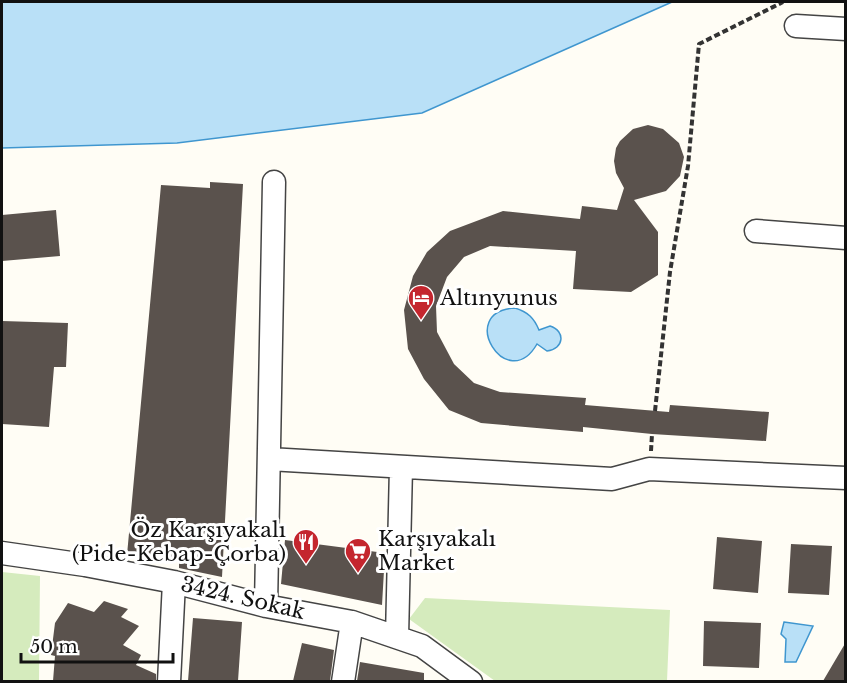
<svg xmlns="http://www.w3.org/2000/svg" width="847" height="683" font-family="'Libre Baskerville',serif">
<rect width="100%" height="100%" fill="#fffdf5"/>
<path fill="#d5ebbd" d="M 2,572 L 40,576 L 39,681 L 2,681 Z
M 425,598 L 670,610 L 667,681 L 495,681 L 409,619 Z"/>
<path fill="#b9e0f7" stroke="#3f96cf" stroke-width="1.5" d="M 2,2 L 672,2 L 422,113 L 177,143 L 2,148 Z
M 515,308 C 528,312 534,318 539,330 L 550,326 C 566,331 564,349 547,351 L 537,344 C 507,396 455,311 515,308 Z
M 784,622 L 813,626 L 796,662 L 785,662 L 786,639 L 781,634 Z"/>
<path fill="#5a524d" d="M 648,125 L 663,129 L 679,143 L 684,157 L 680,176 L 666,191 L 634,200 L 658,232 L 658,275 L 631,292 L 573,289 L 576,251 L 490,246 L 464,257 L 447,277 L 436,306 L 437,332 L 454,364 L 474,383 L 500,392 L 586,398 L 585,405 L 669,412 L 670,405 L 769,412 L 766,441 L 652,434 L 583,427 L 583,432 L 481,423 L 449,410 L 424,379 L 408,349 L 404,310 L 413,276 L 427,252 L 450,231 L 503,211 L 580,219 L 582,206 L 617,210 L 624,188 L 616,173 L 614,161 L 616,148 L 620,141 L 633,129 Z
M 210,182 L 243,184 L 222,577 L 179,568 L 179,562 L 127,555 L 161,185 L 210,188 Z
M 56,210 L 60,256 L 2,261 L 2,215 Z
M 2,321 L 68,323 L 66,367 L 54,367 L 49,427 L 2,424 Z
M 717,537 L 762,541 L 758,593 L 713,589 Z
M 285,540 L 385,553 L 382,605 L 281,584 Z
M 791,544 L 832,546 L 829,595 L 788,593 Z
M 104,601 L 128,609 L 121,617 L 139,626 L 123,645 L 141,655 L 136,665 L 156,674 L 156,681 L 53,681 L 55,656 L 51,655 L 55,623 L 68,603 L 94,612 Z
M 193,618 L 242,622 L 238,681 L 188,681 Z
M 704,621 L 761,623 L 759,668 L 703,666 Z
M 846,642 L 846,681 L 823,681 Z
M 302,643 L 334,650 L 330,681 L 293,681 Z
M 360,662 L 424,673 L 424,681 L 357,681 Z"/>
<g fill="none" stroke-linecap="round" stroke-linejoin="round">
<g stroke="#444" stroke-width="25">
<path id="street" d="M 796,26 L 846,29
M 756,231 L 846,238
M 269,459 L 612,479 L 649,469 L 846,478
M 2,553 L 85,565 L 174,582 L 266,606 L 352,622 L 422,646 L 471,682
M 266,606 L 274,182
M 397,637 L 401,467
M 169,682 L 174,582
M 343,682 L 352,622"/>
</g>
<path stroke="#333" stroke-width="4" stroke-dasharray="6 3" stroke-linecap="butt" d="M 655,411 L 670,272 L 688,166 L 699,44 L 783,2
M 651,451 L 652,434"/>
<use href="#street" stroke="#fff" stroke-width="22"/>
</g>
<defs>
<g id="hotel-pin" transform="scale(1.35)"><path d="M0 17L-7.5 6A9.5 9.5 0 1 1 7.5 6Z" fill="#c4262e" stroke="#fff"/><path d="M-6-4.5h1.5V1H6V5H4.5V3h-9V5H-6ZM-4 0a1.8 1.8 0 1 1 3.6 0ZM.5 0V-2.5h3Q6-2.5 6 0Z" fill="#fff"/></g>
<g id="restaurant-pin" transform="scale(1.35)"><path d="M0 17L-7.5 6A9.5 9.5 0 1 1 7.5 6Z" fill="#c4262e" stroke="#fff"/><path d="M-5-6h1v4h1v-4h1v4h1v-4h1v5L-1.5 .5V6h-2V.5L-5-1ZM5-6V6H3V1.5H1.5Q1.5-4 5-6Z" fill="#fff"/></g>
<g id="supermarket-pin" transform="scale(1.35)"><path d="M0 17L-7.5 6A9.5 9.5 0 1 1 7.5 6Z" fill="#c4262e" stroke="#fff"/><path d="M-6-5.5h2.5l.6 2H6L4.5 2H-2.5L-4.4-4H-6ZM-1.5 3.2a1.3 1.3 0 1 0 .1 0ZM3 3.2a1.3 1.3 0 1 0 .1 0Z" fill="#fff"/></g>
</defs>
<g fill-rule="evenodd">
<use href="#hotel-pin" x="421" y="298"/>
<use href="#restaurant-pin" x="306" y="542"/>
<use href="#supermarket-pin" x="358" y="551"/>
</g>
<g text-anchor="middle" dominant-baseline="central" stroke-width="6" stroke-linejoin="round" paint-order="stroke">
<g font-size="21" fill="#111" stroke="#fff" text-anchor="start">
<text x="440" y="298">Altınyunus</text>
<text x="286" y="530" text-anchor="end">Öz Karşıyakalı<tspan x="286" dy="24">(Pide-Kebap-Çorba)</tspan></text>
<text x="378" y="539">Karşıyakalı<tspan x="378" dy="24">Market</tspan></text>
</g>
<g font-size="21" fill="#111" stroke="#fff">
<text transform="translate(243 598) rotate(13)">3424. Sokak</text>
</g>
</g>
<rect width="847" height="683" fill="none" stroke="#111111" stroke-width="6"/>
<path d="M21 653v9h152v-9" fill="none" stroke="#111111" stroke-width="3"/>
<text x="30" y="653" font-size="18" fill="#111111" stroke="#ffffff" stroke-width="4.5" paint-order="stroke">50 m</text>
</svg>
